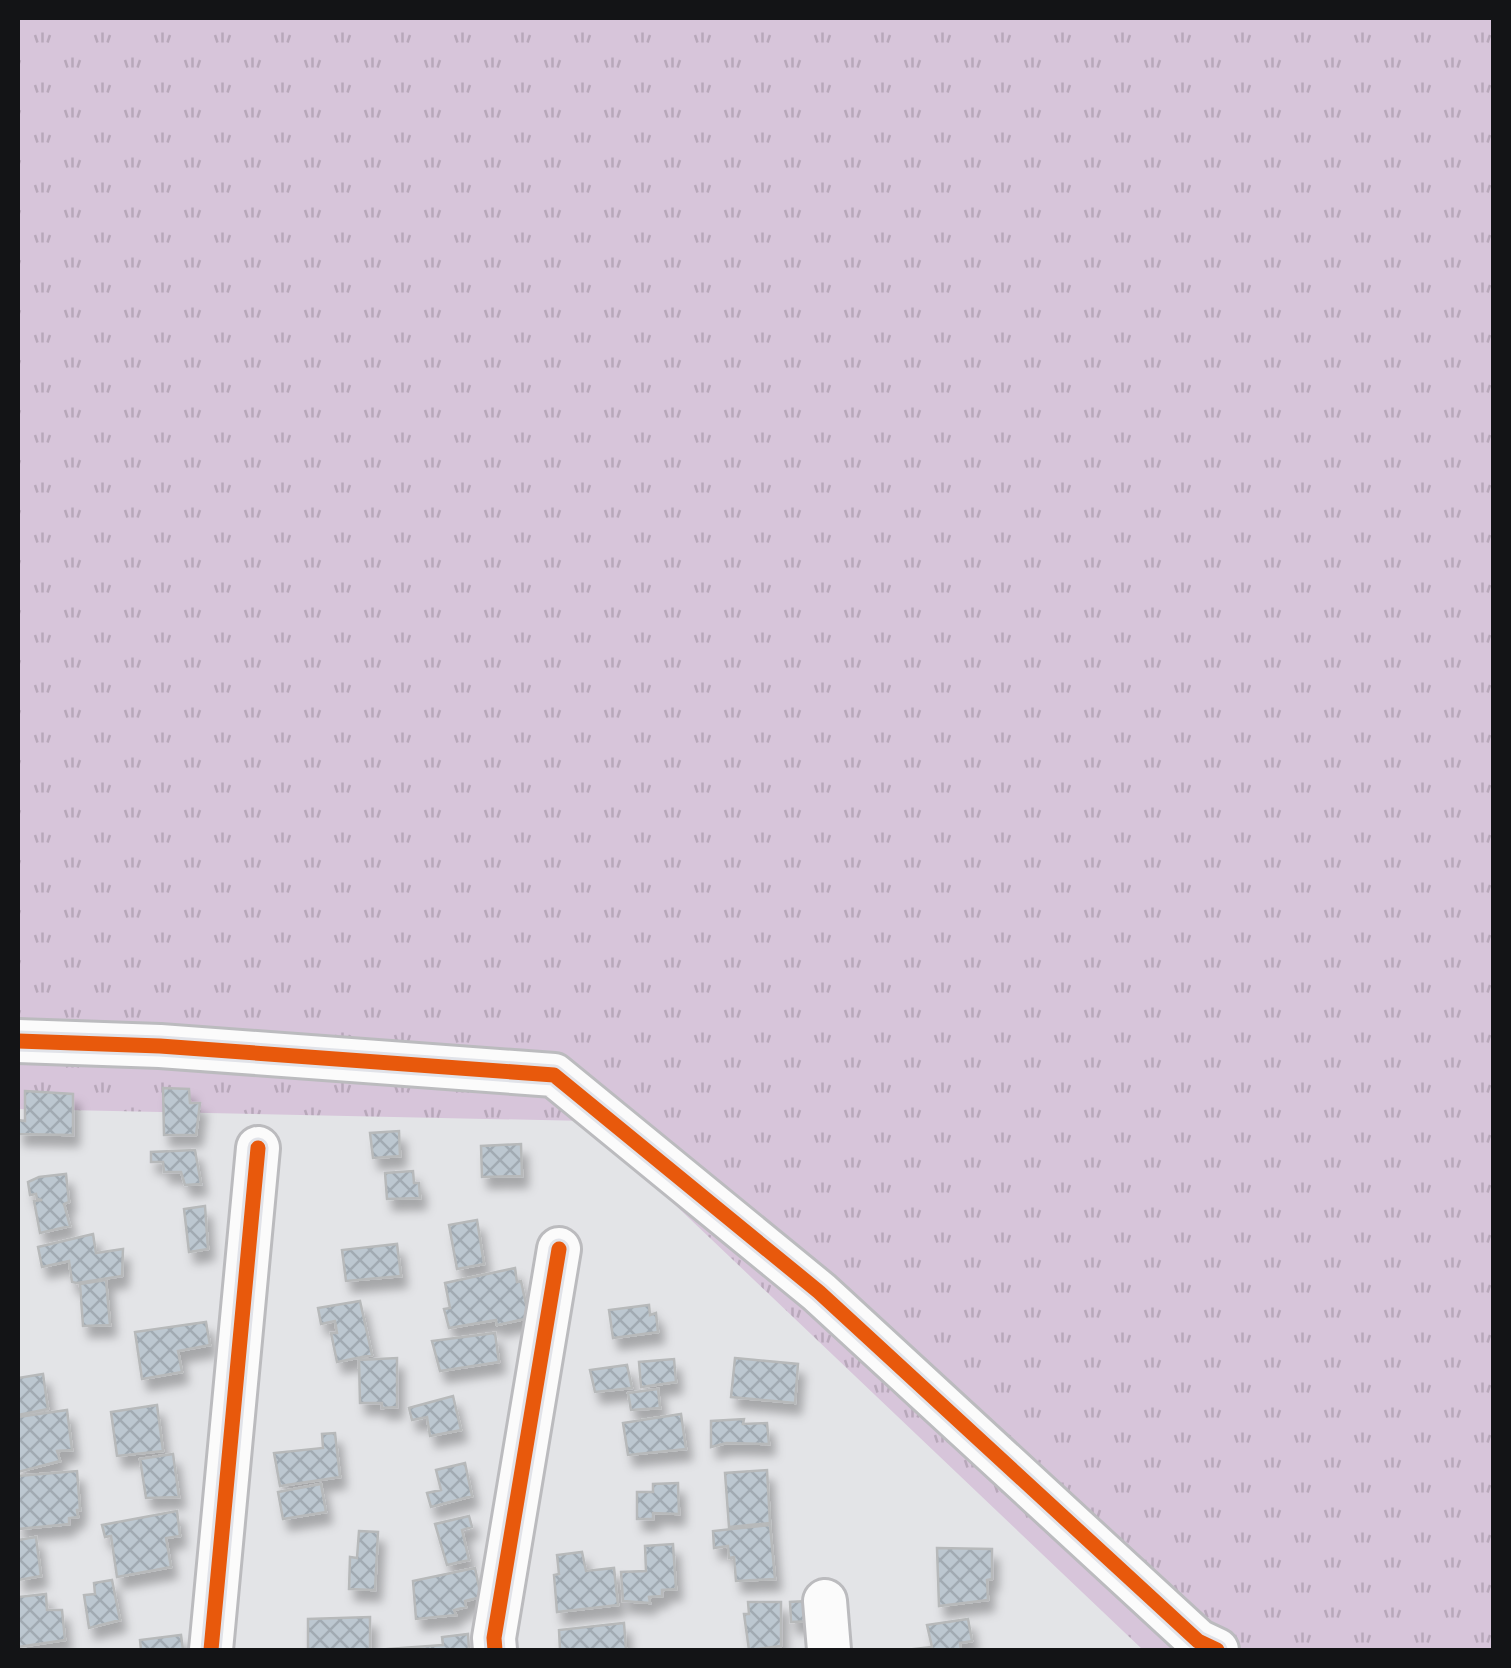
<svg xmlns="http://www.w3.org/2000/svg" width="1511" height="1668" font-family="Manrope,sans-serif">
<defs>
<pattern id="grass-tufts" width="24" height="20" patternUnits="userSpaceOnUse" patternTransform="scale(2.5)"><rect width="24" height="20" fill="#d7c5da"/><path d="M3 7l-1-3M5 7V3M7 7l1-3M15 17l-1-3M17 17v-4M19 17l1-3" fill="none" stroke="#b8a8ba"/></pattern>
<pattern id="building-cross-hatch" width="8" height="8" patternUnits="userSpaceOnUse" patternTransform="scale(2.5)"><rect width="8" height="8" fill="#bcc7d0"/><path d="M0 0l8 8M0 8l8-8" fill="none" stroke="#a1aab2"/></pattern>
<filter id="shadow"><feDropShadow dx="6" dy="11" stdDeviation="5" flood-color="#0004"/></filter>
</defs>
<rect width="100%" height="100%" fill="#e3e4e7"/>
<path fill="url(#grass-tufts)" d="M 18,18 L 1493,18 L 1493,1650 L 1143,1650 L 587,1121 L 18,1109 Z"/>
<path fill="url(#building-cross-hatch)" stroke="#b7b9ba" stroke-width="2.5" filter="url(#shadow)" d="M 163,1088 L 189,1089 L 190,1103 L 200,1103 L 196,1135 L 164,1135 Z
M 25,1091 L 73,1094 L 73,1135 L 18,1134 L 18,1120 L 25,1121 Z
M 399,1131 L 400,1156 L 373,1158 L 370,1133 Z
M 521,1144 L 522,1176 L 482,1177 L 481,1146 Z
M 195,1150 L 201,1184 L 185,1185 L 181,1172 L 164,1172 L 163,1162 L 151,1162 L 151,1152 Z
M 413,1171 L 414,1183 L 419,1183 L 420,1198 L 387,1199 L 385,1173 Z
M 66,1174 L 69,1202 L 64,1204 L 70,1226 L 40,1233 L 34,1201 L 42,1200 L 37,1199 L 36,1194 L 30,1195 L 28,1182 L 39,1177 Z
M 205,1206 L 208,1249 L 189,1252 L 184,1209 Z
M 477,1220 L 484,1264 L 457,1269 L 449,1225 Z
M 93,1234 L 96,1253 L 123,1249 L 122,1276 L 77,1283 L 72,1282 L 69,1261 L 42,1267 L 38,1247 Z
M 397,1244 L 401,1276 L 346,1281 L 342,1250 Z
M 515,1268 L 517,1282 L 521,1281 L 529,1318 L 497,1325 L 496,1320 L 449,1328 L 444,1309 L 450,1308 L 445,1283 Z
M 106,1280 L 110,1325 L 83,1326 L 80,1284 Z
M 360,1301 L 372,1355 L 337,1362 L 331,1333 L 337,1333 L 335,1321 L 321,1324 L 318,1308 Z
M 649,1305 L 650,1315 L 656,1313 L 658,1332 L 613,1338 L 609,1310 Z
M 206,1322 L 210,1345 L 178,1351 L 182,1372 L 142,1379 L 135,1332 Z
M 495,1333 L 499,1362 L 440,1371 L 432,1341 Z
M 397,1358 L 397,1407 L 382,1408 L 382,1403 L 360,1403 L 359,1360 Z
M 735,1358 L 798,1364 L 795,1403 L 731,1397 Z
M 674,1359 L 676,1382 L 641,1387 L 639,1362 Z
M 627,1365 L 632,1388 L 595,1392 L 590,1370 Z
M 43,1374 L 48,1409 L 18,1415 L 18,1378 Z
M 658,1389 L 660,1408 L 631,1410 L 628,1393 Z
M 453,1396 L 461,1430 L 430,1436 L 427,1417 L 412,1420 L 409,1408 Z
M 157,1405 L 163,1451 L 117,1456 L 111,1412 Z
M 67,1410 L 72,1450 L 57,1451 L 60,1461 L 18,1472 L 18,1417 Z
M 681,1414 L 686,1449 L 628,1455 L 623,1423 Z
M 744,1419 L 743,1424 L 767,1423 L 769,1444 L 726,1443 L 711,1447 L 711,1421 Z
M 335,1433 L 340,1477 L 280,1486 L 274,1453 L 323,1448 L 322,1434 Z
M 173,1454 L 179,1497 L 146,1498 L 140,1459 Z
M 465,1463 L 472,1496 L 431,1507 L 427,1493 L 441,1490 L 436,1470 Z
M 767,1470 L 770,1523 L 729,1527 L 725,1473 Z
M 77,1471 L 80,1510 L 77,1510 L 78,1517 L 69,1518 L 69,1524 L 18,1529 L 18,1476 Z
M 678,1483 L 679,1514 L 653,1513 L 653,1519 L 637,1519 L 637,1492 L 653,1492 L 653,1484 Z
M 321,1484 L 326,1512 L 283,1519 L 278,1492 Z
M 177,1511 L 180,1536 L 166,1538 L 171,1567 L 117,1577 L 111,1536 L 105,1537 L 102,1525 Z
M 469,1516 L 472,1527 L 462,1530 L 469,1560 L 447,1565 L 435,1524 Z
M 770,1525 L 775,1579 L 736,1581 L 734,1557 L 729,1558 L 728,1546 L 714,1548 L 713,1531 Z
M 359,1531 L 378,1532 L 375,1590 L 349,1589 L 350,1557 L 357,1558 Z
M 36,1537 L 41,1576 L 18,1580 L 18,1540 Z
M 673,1544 L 676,1589 L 662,1590 L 662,1596 L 649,1597 L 650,1603 L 623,1601 L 621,1572 L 646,1571 L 645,1546 Z
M 937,1548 L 992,1549 L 992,1579 L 987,1580 L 988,1600 L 939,1606 Z
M 582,1552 L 586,1571 L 614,1568 L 618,1605 L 557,1612 L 554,1575 L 559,1574 L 557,1555 Z
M 475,1568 L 481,1597 L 465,1601 L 466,1607 L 454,1610 L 456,1615 L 416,1619 L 413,1581 Z
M 112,1580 L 120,1620 L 89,1628 L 84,1595 L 95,1594 L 94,1583 Z
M 46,1594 L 47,1610 L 62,1610 L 65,1640 L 18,1647 L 18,1597 Z
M 807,1601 L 813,1621 L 791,1622 L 790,1602 Z
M 748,1602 L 781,1602 L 781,1646 L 749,1650 L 744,1614 L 749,1614 Z
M 370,1617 L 370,1649 L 308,1650 L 308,1619 Z
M 968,1619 L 972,1641 L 960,1643 L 961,1650 L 905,1650 L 932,1647 L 927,1625 Z
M 624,1623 L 626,1650 L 560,1650 L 559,1630 Z
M 468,1634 L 469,1650 L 374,1650 L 443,1645 L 442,1637 Z
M 181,1635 L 183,1650 L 141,1650 L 140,1640 Z"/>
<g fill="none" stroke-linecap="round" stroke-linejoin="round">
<g stroke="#bbbbbe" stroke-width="48">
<path id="minor" d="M 18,1041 L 160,1046 L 554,1075 L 819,1292 L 1198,1641 L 1217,1650
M 825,1601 L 829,1650
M 211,1650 L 258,1148
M 495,1650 L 494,1638 L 559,1249"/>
</g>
<use href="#minor" stroke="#fbfbfb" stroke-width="42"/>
<g stroke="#e1e3e9" stroke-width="21">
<path id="cycleway" d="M 18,1041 L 160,1046 L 554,1075 L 819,1292 L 1198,1641 L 1217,1650
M 211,1650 L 258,1148
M 495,1650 L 494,1638 L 559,1249"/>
</g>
<use href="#cycleway" stroke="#e8590c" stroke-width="15"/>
</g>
<rect width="1511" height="1668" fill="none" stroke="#131416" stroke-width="40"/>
</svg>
